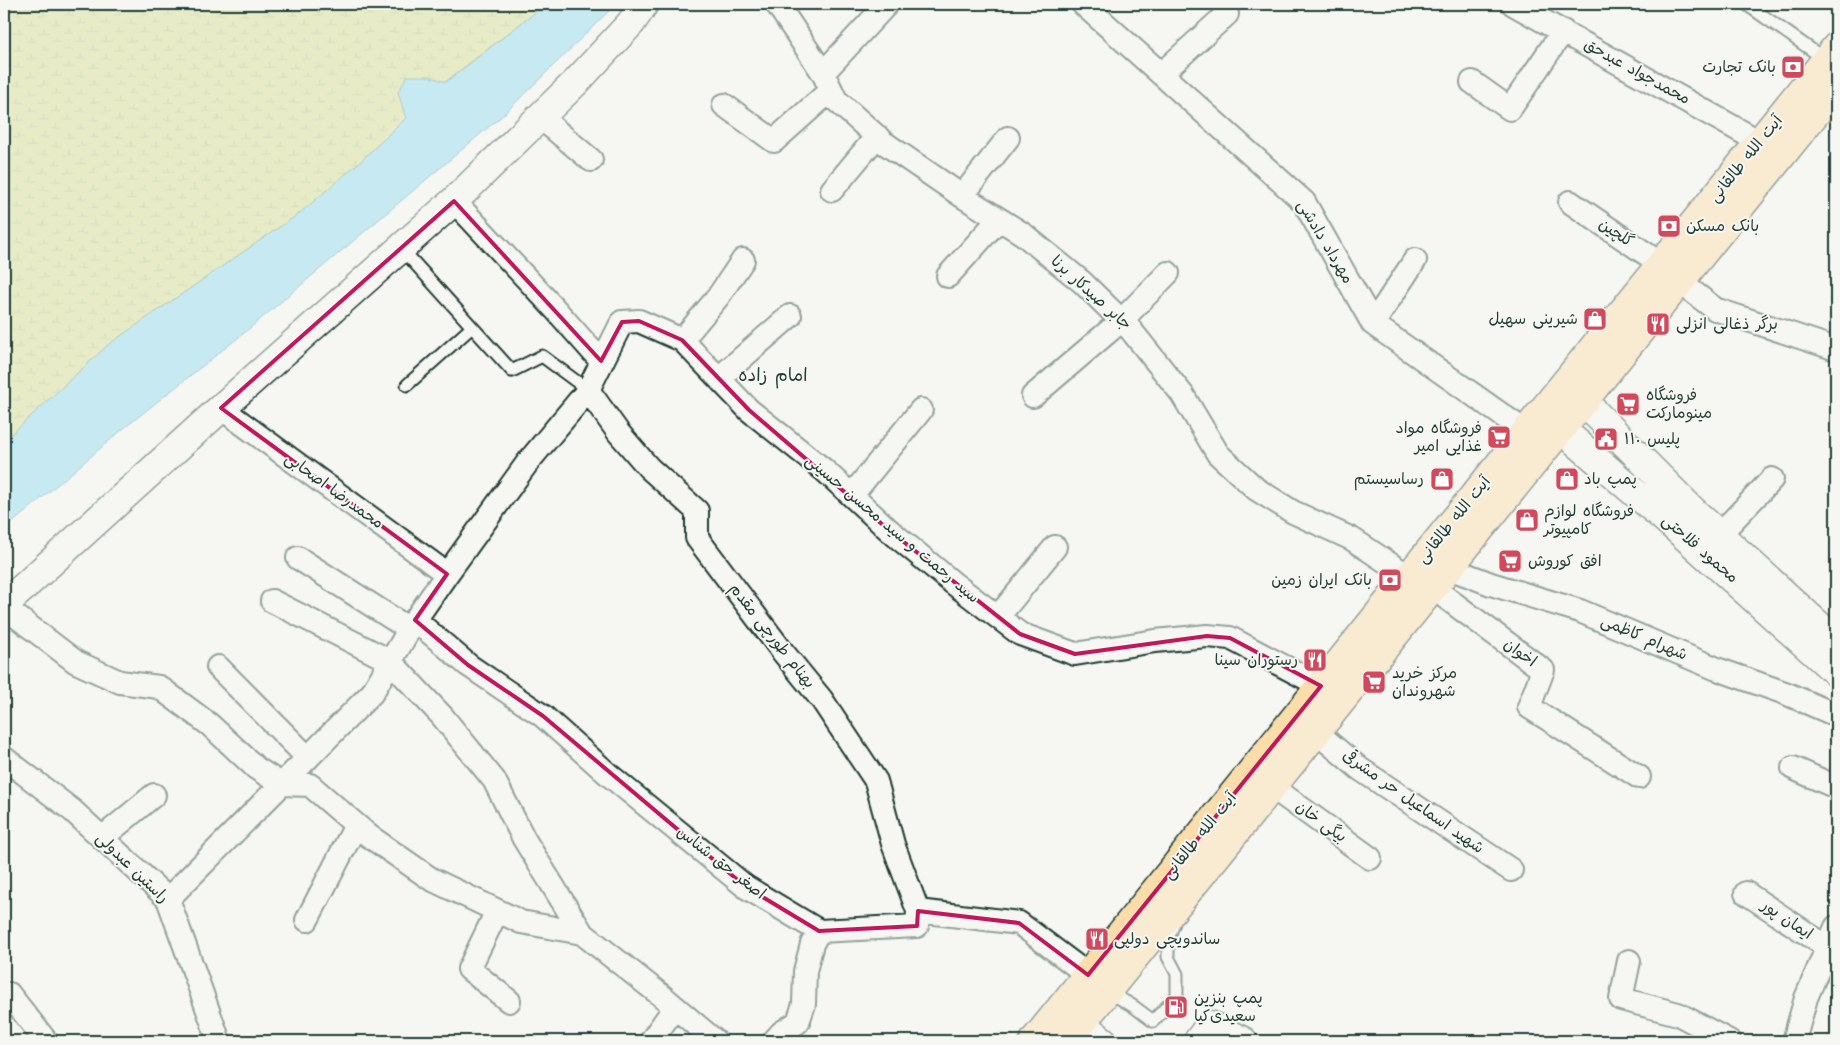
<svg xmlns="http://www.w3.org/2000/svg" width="1840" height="1045" font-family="Kalam,'Playpen Sans Arabic',sans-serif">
<defs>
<pattern id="wetland-marsh" width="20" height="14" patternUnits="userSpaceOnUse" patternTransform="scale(1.25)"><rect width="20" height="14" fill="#d4e093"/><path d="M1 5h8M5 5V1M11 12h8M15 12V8" fill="none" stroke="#b6c17f"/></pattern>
</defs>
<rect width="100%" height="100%" fill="#f6f6f2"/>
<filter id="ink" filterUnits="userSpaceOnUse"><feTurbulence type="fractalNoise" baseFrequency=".02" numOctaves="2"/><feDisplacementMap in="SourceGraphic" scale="10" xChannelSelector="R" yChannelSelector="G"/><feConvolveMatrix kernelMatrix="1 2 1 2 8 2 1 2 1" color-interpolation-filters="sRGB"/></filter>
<g filter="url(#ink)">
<path fill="url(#wetland-marsh)" stroke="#7a8e64" d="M 4,4 L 546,4 L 445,82 L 428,76 L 398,92 L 406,118 L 362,160 L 300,213 L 109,344 L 4,441 Z"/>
<path fill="#8edaef" stroke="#629ba4" d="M 546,4 L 616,4 L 503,115 L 244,333 L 123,429 L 4,530 L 4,441 L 109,344 L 300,213 L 362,160 L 406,118 L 398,92 L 407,76 L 428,76 L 446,82 Z"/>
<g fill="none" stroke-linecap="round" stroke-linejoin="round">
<g stroke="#1f3d34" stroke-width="15">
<path id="service" d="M 1746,4 L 1826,60
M 401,248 L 512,371 L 542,356 L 588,390
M 407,385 L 472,327
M 1107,991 L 1133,1006 L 1153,1021 L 1177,996 L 1177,974 L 1168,957 L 1168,939 L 1174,923"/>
</g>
<g stroke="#1f3d34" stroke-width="26">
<path id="minor" d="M 777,4 L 823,73 L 836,100 L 883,142 L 962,196 L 1023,234 L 1082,282 L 1130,329 L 1182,394 L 1218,454 L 1256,489 L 1293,512 L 1352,539 L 1408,576
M 1083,4 L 1304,202 L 1373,324 L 1526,432
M 1513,4 L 1760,142
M 823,73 L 887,4
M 1161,74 L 1227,14
M 1472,82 L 1510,109 L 1563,31
M 724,105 L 774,141 L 831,90
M 540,117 L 591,160
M 832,190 L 877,136
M 962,196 L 1008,138
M 454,201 L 555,309 L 601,361
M 1570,202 L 1661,264
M 948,276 L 999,219
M 1680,282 L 1715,309 L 1836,349
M 1373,324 L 1415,260
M 682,340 L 718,297 L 743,260
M 719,378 L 790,316
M 588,390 L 618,432 L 649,468 L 697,511 L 697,538 L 782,651 L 822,700 L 876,781 L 893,844 L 918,911
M 1033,396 L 1122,320 L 1168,273
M 221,408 L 447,574
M 852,495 L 921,410
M 1719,535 L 1772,479
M 298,558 L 409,629
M 1449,568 L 1491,584 L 1580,611 L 1717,669 L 1785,693 L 1836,715
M 1433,588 L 1543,670 L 1529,707 L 1639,777
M 272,601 L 390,661 L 442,716 L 494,780 L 524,839 L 582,933
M 4,607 L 76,662 L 120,682 L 159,687 L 210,725 L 256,768 L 281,784 L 310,785 L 369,836 L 431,879 L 521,922 L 582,933 L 662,996 L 715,1041
M 998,617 L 1055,547
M 415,620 L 468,665 L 543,716 L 608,774 L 746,887 L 819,931 L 917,926 L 918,911 L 1019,923 L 1088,975
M 218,667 L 308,758
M 1316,732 L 1360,769 L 1511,870
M 4,758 L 73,811 L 168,899 L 219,1041
M 1793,768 L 1836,787
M 1272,787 L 1370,858
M 102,838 L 154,795
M 1746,893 L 1827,947
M 168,899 L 372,693 L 415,620 L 447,574 L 528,462 L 588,390 L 622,322 L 639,321 L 682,340 L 749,410 L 824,470 L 890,531 L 953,583 L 1020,634 L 1075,654 L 1155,641 L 1207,636 L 1230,638 L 1321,686
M 497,911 L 469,969 L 509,1001
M 307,920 L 356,825
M 1629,961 L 1621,999 L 1678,1014 L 1729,1041
M 4,999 L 9,994 L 46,1041
M 651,1041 L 675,1007
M 774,1041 L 781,1033 L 798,1022 L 804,1004 L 805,971 L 812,944 L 819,931
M 1794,1041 L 1806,998 L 1836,927"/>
</g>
<g stroke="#1f3d34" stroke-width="31">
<path id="tertiary" d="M 1583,401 L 1693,511 L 1836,641
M 1561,429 L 1678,530 L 1836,672
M 4,605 L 221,408 L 454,201 L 578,80 L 631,23 L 644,4
M 1063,1010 L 1103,1041
M 1198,1041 L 1210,1025 L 1243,1041"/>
</g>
<g stroke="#1f3d34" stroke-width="31">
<path id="primary" d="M 1034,1041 L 1836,47
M 1067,1041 L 1836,88"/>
</g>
<use href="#service" stroke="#f6f6f2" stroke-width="11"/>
<use href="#minor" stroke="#f6f6f2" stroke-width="22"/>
<use href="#tertiary" stroke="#f6f6f2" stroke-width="28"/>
<use href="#primary" stroke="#faddab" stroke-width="28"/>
</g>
</g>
<path d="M0 0H1840V1045H0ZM 454,201 L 601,361 L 622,322 L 639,321 L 682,340 L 749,410 L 890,531 L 1020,634 L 1075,654 L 1207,636 L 1230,638 L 1321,686 L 1088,975 L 1019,923 L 918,911 L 917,926 L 819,931 L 746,887 L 543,716 L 468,665 L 415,620 L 447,574 L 221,408 Z" fill="#f6f6f2" fill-opacity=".55" fill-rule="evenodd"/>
<path fill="none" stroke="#c2185b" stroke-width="4" stroke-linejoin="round" d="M 454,201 L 601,361 L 622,322 L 639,321 L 682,340 L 749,410 L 890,531 L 1020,634 L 1075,654 L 1207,636 L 1230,638 L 1321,686 L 1088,975 L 1019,923 L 918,911 L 917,926 L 819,931 L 746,887 L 543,716 L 468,665 L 415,620 L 447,574 L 221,408 Z"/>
<defs>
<g id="bank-square" transform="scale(1.25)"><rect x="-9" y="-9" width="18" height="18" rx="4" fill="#d1495b" stroke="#f6f6f2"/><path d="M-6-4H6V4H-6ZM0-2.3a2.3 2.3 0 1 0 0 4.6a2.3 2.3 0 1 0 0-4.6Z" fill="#fff"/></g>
<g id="shop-square" transform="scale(1.25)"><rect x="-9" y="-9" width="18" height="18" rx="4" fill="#d1495b" stroke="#f6f6f2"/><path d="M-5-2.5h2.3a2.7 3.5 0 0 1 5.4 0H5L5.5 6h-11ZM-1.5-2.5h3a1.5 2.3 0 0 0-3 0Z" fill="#fff"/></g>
<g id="restaurant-square" transform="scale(1.25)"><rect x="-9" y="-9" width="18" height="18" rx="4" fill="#d1495b" stroke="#f6f6f2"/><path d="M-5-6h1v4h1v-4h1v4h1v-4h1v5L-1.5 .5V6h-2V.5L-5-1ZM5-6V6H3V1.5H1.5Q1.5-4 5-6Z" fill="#fff"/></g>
<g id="supermarket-square" transform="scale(1.25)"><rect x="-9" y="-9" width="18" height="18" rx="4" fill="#d1495b" stroke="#f6f6f2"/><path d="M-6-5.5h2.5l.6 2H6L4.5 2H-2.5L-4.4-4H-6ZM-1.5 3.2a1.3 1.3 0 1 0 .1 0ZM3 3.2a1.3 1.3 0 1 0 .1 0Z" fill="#fff"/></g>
<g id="civic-square" transform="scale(1.25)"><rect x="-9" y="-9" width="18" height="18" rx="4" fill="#d1495b" stroke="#f6f6f2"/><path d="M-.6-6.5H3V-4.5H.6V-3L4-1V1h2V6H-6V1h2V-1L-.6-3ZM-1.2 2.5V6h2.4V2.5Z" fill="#fff"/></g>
<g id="fuel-square" transform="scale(1.25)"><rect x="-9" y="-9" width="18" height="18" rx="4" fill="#d1495b" stroke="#f6f6f2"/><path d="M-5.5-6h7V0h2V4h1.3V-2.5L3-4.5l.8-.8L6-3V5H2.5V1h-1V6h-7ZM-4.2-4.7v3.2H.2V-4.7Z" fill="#fff"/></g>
</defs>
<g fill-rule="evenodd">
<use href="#bank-square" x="1793" y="67"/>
<use href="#bank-square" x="1669" y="226"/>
<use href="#shop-square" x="1595" y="319"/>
<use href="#restaurant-square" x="1658" y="324"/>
<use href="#supermarket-square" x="1628" y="404"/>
<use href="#supermarket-square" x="1499" y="437"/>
<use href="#civic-square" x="1606" y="439"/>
<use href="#shop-square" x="1442" y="479"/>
<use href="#shop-square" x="1567" y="479"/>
<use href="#shop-square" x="1527" y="520"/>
<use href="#supermarket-square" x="1510" y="561"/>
<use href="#bank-square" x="1390" y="580"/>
<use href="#restaurant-square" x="1315" y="660"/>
<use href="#supermarket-square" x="1374" y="682"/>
<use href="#restaurant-square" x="1097" y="939"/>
<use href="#fuel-square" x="1176" y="1007"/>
</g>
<g text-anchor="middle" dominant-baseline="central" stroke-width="4" stroke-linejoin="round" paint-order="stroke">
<g font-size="16" fill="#1f3d34" stroke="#f6f6f2" text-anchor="start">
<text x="1776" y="67" text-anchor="end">بانک تجارت</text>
<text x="1686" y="226">بانک مسکن</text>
<text x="1578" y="319" text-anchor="end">شیرینی سهیل</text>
<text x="1676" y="324">برگر ذغالی انزلی</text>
<text x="1646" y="395">فروشگاه<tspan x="1646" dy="18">مینومارکت</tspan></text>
<text x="1482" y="428" text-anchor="end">فروشگاه مواد<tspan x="1482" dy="18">غذایی امیر</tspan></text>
<text x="1624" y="439">پلیس ۱۱۰</text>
<text x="1424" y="479" text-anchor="end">رساسیستم</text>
<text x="1584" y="479">پمپ باد</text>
<text x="1544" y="511">فروشگاه لوازم<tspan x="1544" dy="18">کامپیوتر</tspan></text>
<text x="1528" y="561">افق کوروش</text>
<text x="1372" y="580" text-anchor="end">بانک ایران زمین</text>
<text x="1298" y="660" text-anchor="end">رستوران سینا</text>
<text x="1392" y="673">مرکز خرید<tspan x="1392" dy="18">شهروندان</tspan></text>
<text x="1114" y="939">ساندویچی دولپی</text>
<text x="1194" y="998">پمپ بنزین<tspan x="1194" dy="18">سعیدی‌کیا</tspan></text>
</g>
<g font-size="16" fill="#1f3d34" stroke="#f6f6f2">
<text transform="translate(1637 72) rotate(29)">محمدجواد عبدحق</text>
<text transform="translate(1746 159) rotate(-51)">آیت الله طالقانی</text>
<text transform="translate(1616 233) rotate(34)">گلچین</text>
<text transform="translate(1325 242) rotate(59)">مهرداد دادشی</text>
<text transform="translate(1091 293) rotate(42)">جابر صیدکار برنا</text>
<text transform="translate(334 491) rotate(36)">محمدرضا اصحابی</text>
<text transform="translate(1454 520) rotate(-51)">آیت الله طالقانی</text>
<text transform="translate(892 529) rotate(40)">سید رحمت و سید محسن حسینی</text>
<text transform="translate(1700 549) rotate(41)">محمود فلاحتی</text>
<text transform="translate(772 636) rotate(52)">بهنام طورچی مقدم</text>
<text transform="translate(1644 638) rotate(23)">شهرام کاظمی</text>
<text transform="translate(1520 653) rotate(36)">اخوان</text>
<text transform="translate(1413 802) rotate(35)">شهید اسماعیل حر مشرقی</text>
<text transform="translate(1321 822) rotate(36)">بیگی خان</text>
<text transform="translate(1200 836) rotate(-51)">آیت الله طالقانی</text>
<text transform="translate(721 863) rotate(38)">اصغر حق شناس</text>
<text transform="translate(132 868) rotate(44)">راستین عبدولی</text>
<text transform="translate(1787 920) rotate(34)">ایمان پور</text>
</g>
<g font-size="18" fill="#1f3d34" stroke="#f6f6f2">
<text x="773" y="376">امام زاده</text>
</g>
</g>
<rect width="1840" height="1045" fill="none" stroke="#f6f6f2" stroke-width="20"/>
<rect x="10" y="10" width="1820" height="1025" fill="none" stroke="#1f3d34" stroke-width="2" filter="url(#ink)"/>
</svg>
